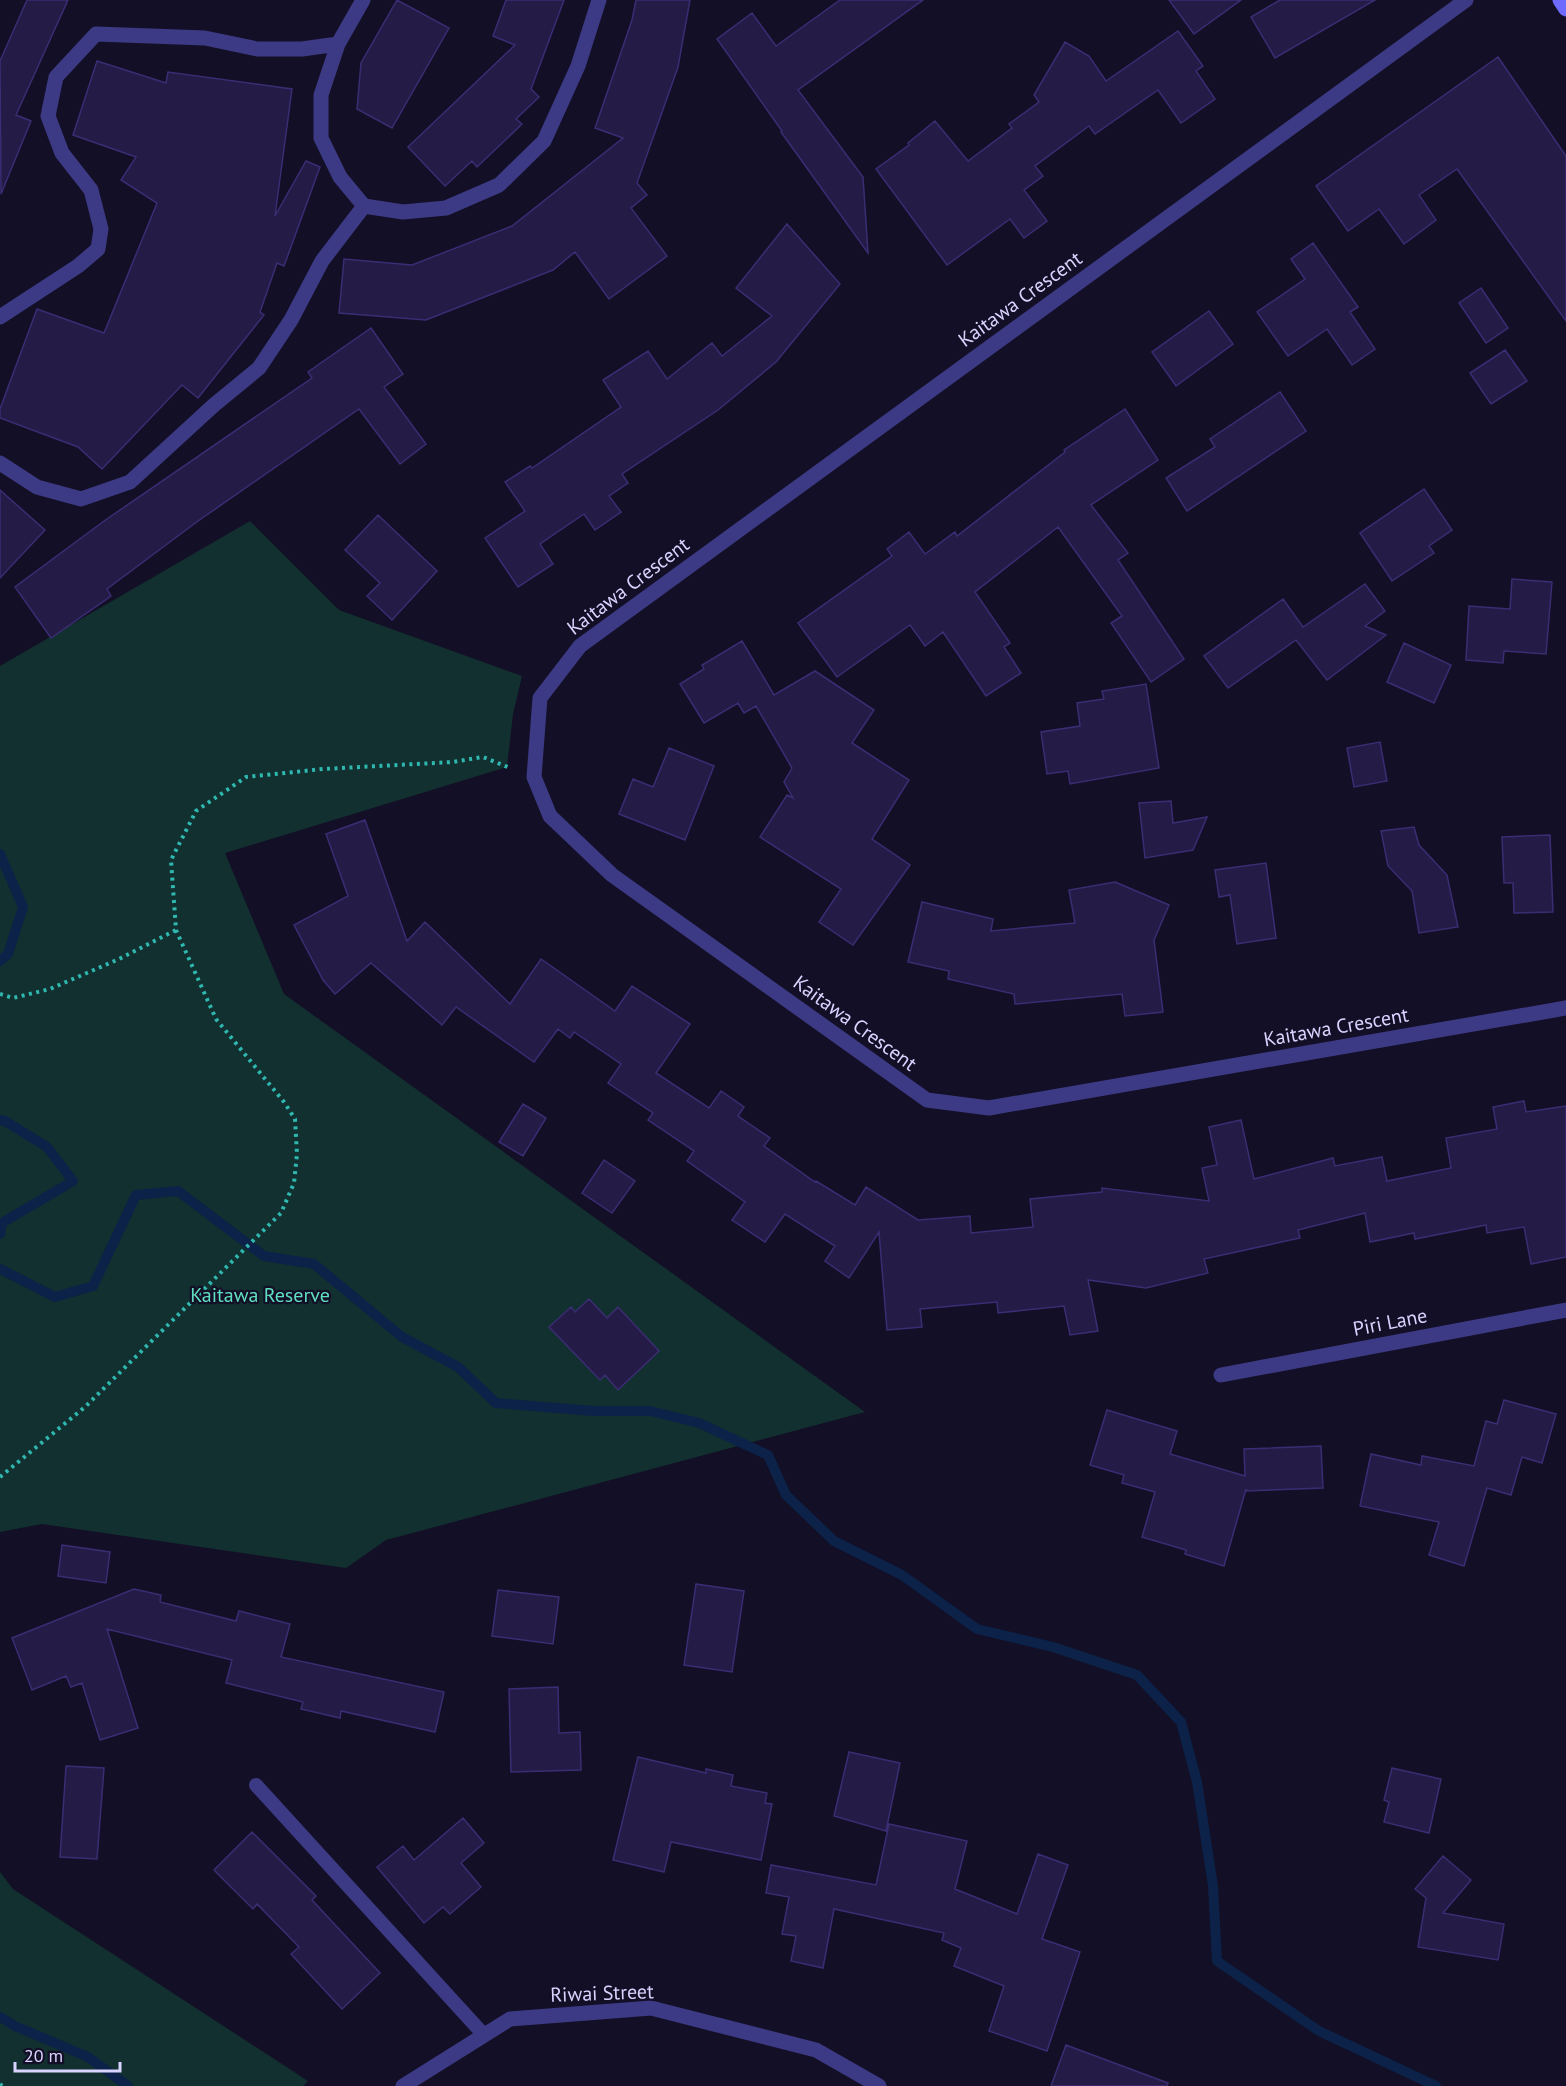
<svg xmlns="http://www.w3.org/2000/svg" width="1566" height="2086" font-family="'PT Sans',sans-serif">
<rect width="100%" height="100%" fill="#130f26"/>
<path fill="#12302f" d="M 250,521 L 339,610 L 522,676 L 513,714 L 507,767 L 225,853 L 284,994 L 865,1412 L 386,1540 L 346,1568 L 42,1524 L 0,1532 L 0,666 Z
M 0,1872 L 13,1889 L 308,2081 L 303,2086 L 0,2086 Z"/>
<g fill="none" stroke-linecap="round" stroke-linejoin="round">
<path stroke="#0c2248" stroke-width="10" d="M 0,854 L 23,907 L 8,954 L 0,961
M 0,1120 L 5,1121 L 47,1147 L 73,1181 L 2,1223 L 0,1234
M 0,1269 L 55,1297 L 93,1286 L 136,1195 L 178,1191 L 264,1256 L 314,1264 L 402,1337 L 458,1367 L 496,1403 L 594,1411 L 650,1411 L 699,1423 L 768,1455 L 786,1495 L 834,1541 L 902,1575 L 977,1629 L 1053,1647 L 1137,1675 L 1181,1722 L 1197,1782 L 1213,1886 L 1217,1961 L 1319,2031 L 1436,2086
M 0,2017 L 15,2026 L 88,2057 L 128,2086"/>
</g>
<path fill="#241b47" stroke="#3b2d73" stroke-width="1.5" d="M 27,0 L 68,0 L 16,115 L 31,121 L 1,194 L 0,61 Z
M 397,0 L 449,28 L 392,128 L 357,109 L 361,63 Z
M 506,0 L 564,0 L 531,89 L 539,97 L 516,119 L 522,124 L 477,167 L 472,161 L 445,186 L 408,147 L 515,45 L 493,36 Z
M 636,0 L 690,0 L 678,67 L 637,183 L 647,195 L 631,208 L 667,256 L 609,299 L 575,252 L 553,270 L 426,320 L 339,313 L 344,259 L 412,265 L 512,226 L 623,138 L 595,128 L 632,20 Z
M 840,0 L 923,0 L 798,90 L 863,177 L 868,253 L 781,132 L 782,131 L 717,39 L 752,13 L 776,46 Z
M 1169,0 L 1241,0 L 1194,34 Z
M 1280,0 L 1375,0 L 1275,58 L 1251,17 Z
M 1178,31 L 1203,66 L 1196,71 L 1215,99 L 1181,123 L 1158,90 L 1095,134 L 1089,126 L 1035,166 L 1043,176 L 1024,190 L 1047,221 L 1024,238 L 1010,219 L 947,265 L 876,169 L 909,145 L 908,143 L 935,121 L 968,161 L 1012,128 L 1009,124 L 1039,102 L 1034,95 L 1065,42 L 1089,56 L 1106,81 Z
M 1498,57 L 1566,156 L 1566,321 L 1457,169 L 1419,195 L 1436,220 L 1404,244 L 1379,209 L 1348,231 L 1316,186 Z
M 97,61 L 166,83 L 168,72 L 292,89 L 275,216 L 306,161 L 320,167 L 284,266 L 277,263 L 260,312 L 264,315 L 198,398 L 182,385 L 102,469 L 78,447 L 0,418 L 0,409 L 37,309 L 104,333 L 157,203 L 121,180 L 136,157 L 73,135 Z
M 787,224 L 840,284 L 776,362 L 718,410 L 622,474 L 628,483 L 609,496 L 621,512 L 595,530 L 584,514 L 540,544 L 553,564 L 518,587 L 485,538 L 525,511 L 505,482 L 530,466 L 532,468 L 621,407 L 603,380 L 648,351 L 667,379 L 712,343 L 722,356 L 772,316 L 736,288 Z
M 1313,243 L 1358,307 L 1350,312 L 1375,349 L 1352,365 L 1327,329 L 1288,356 L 1257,312 L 1305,279 L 1291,259 Z
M 1481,288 L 1508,328 L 1486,343 L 1459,303 Z
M 1209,311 L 1233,344 L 1176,386 L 1152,352 Z
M 371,328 L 403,374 L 384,387 L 426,444 L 400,464 L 359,409 L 198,521 L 107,589 L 111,596 L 51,638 L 15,587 L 104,521 L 312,378 L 308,372 Z
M 1505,350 L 1527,381 L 1491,404 L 1470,373 Z
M 1280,392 L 1306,431 L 1187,511 L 1166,478 L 1215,447 L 1210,439 Z
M 1125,409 L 1158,460 L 1091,505 L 1128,553 L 1118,560 L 1184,659 L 1151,682 L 1111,623 L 1122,616 L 1058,527 L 975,592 L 1010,643 L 1004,647 L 1021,673 L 986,696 L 943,632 L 925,646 L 910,625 L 837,677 L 798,623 L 892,556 L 887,549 L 909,532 L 925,554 L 955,532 L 957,536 L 1065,452 L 1064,450 Z
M 1424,489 L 1452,530 L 1429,546 L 1434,553 L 1392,581 L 1360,533 Z
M 0,490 L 45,530 L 0,578 Z
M 378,515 L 437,571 L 392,620 L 367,596 L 380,583 L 345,550 Z
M 1512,579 L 1552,582 L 1546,654 L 1504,651 L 1503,663 L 1466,660 L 1469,606 L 1510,609 Z
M 1365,584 L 1385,611 L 1365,626 L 1386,635 L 1327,680 L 1296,640 L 1228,688 L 1204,656 L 1283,599 L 1303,627 Z
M 742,641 L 774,695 L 815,671 L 874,710 L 852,743 L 909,780 L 872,839 L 910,865 L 853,945 L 819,922 L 841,889 L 760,837 L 787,795 L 793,798 L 784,782 L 792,768 L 756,706 L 744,713 L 738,703 L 704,723 L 680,684 L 704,669 L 702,665 Z
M 1404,643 L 1451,665 L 1434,703 L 1387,682 Z
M 1146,684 L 1159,768 L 1070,784 L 1068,771 L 1047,774 L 1041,732 L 1080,726 L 1077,703 L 1104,699 L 1102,691 Z
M 1380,742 L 1387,781 L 1354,787 L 1347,748 Z
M 669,748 L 714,766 L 685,840 L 619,814 L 633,779 L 653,787 Z
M 1171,801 L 1173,823 L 1207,817 L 1193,850 L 1145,858 L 1139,803 Z
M 365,820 L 407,941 L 425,922 L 510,1004 L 541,959 L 615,1011 L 632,986 L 690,1024 L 656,1073 L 709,1108 L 721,1091 L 744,1107 L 738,1116 L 770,1138 L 764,1146 L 815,1182 L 816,1181 L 855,1205 L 866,1187 L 918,1220 L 970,1216 L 971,1233 L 1033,1227 L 1030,1199 L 1102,1192 L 1102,1188 L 1209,1201 L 1202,1168 L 1217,1165 L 1209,1127 L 1241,1120 L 1254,1179 L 1333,1158 L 1335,1166 L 1382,1157 L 1387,1181 L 1451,1168 L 1446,1138 L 1497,1129 L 1493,1107 L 1524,1101 L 1526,1112 L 1566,1106 L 1566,1257 L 1531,1264 L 1524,1227 L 1487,1233 L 1486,1225 L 1415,1239 L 1414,1233 L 1370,1242 L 1365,1213 L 1298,1230 L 1300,1238 L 1204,1259 L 1208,1273 L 1146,1288 L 1088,1280 L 1098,1331 L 1070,1335 L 1064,1306 L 998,1313 L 997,1302 L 920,1309 L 922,1327 L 887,1330 L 879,1232 L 849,1278 L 825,1261 L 835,1246 L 785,1214 L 765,1242 L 732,1220 L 745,1202 L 687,1161 L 694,1151 L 648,1120 L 653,1113 L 608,1083 L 621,1064 L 574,1032 L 570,1038 L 558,1029 L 534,1062 L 456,1007 L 442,1025 L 371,963 L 335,994 L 323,980 L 294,925 L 348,896 L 326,834 Z
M 1414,827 L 1419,845 L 1447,875 L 1458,927 L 1419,933 L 1412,891 L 1388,866 L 1381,831 Z
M 1550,835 L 1553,912 L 1514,913 L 1513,883 L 1504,883 L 1502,837 Z
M 1266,863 L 1276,938 L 1237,944 L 1230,895 L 1219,897 L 1215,870 Z
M 1115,882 L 1169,905 L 1154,940 L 1163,1012 L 1125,1016 L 1122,994 L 1015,1004 L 1014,994 L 948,979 L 949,971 L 908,962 L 922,902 L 993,919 L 991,931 L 1075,923 L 1069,890 Z
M 523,1104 L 546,1118 L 523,1156 L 499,1142 Z
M 604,1160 L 635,1181 L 612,1213 L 582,1193 Z
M 589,1299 L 607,1318 L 618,1307 L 659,1351 L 618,1390 L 605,1375 L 600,1380 L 549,1327 L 571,1307 L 575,1312 Z
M 1504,1400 L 1556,1414 L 1542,1463 L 1522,1457 L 1511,1495 L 1487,1488 L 1464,1566 L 1429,1555 L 1439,1522 L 1360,1506 L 1371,1454 L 1421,1465 L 1422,1456 L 1474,1466 L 1486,1421 L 1497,1424 Z
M 1107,1410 L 1177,1431 L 1170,1454 L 1245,1476 L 1244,1449 L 1321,1446 L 1323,1488 L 1246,1491 L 1246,1489 L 1224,1566 L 1185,1554 L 1186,1550 L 1142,1537 L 1155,1492 L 1122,1483 L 1124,1475 L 1090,1465 Z
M 62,1545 L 110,1552 L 106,1583 L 58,1576 Z
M 696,1584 L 744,1591 L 732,1672 L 684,1665 Z
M 134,1589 L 161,1595 L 160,1602 L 236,1621 L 239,1611 L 290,1624 L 281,1657 L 444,1692 L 435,1732 L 341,1711 L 340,1718 L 301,1709 L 303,1702 L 226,1683 L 232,1660 L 107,1629 L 138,1728 L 100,1740 L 82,1683 L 71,1687 L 66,1676 L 32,1690 L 12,1638 Z
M 498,1590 L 559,1597 L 553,1644 L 492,1636 Z
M 558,1687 L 559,1733 L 580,1732 L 581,1770 L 511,1772 L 509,1689 Z
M 849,1752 L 900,1763 L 886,1831 L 834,1816 Z
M 638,1757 L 706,1773 L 706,1769 L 733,1775 L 731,1786 L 767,1793 L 765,1803 L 772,1804 L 761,1860 L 671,1842 L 664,1872 L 613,1860 Z
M 66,1766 L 104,1768 L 97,1859 L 60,1857 Z
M 1392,1768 L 1441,1779 L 1429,1833 L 1384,1822 L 1389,1802 L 1384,1800 Z
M 463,1818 L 484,1843 L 461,1863 L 481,1887 L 450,1914 L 443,1907 L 424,1923 L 377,1867 L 403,1846 L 414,1860 Z
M 889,1824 L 967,1841 L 955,1889 L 1017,1914 L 1038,1854 L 1068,1865 L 1042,1939 L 1080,1952 L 1047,2051 L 989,2031 L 1004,1986 L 954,1966 L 961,1948 L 942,1940 L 944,1933 L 834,1909 L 823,1968 L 791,1961 L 796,1936 L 782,1934 L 789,1897 L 766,1893 L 771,1865 L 876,1885 Z
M 252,1832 L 316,1896 L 312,1900 L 380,1973 L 342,2009 L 291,1954 L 299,1947 L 257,1904 L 253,1909 L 214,1870 Z
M 1443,1856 L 1471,1880 L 1443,1913 L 1504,1924 L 1498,1960 L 1418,1947 L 1426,1898 L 1415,1889 Z
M 1066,2045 L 1168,2083 L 1167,2086 L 1051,2086 Z"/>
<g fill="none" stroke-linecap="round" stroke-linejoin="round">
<path stroke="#2fb8b0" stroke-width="4" stroke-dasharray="3 4.5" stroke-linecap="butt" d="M 0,994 L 13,998 L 50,989 L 119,959 L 176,930
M 0,1477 L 85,1407 L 281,1213 L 294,1183 L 297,1154 L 295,1119 L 284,1102 L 216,1019 L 176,930 L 171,860 L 196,811 L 246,777 L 323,769 L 453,762 L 483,757 L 510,768
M 0,2084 L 2,2086"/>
<path stroke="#3d3a85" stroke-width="14" d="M 256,1785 L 484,2035"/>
<path stroke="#3d3a85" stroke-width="15" d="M 363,0 L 338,44 L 321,95 L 321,138 L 340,177 L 364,206 L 403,212 L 446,208 L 499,185 L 544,141 L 578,66 L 599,0
M 1466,0 L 580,646 L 540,698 L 534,777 L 550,816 L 612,875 L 927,1100 L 989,1108 L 1566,1008
M 0,317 L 78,266 L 98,249 L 101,229 L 91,190 L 62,153 L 48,116 L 56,77 L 96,34 L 205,38 L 257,49 L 302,49 L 338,44
M 0,463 L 37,487 L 81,499 L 130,482 L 214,405 L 259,368 L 291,320 L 322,261 L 364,206
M 1221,1375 L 1566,1310
M 403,2086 L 510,2019 L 651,2008 L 816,2050 L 879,2086"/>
<path stroke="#6f6bff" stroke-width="15" d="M 1560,0 L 1566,9"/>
</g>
<g text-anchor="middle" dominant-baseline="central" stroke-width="4.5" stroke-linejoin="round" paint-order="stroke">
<g font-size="20" fill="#d9d4ff" stroke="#130f26">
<text transform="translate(1020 299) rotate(-36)">Kaitawa Crescent</text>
<text transform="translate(628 586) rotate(-37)">Kaitawa Crescent</text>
<text transform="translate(855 1023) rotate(36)">Kaitawa Crescent</text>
<text transform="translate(1336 1027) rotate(-10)">Kaitawa Crescent</text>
<text transform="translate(1390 1322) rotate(-11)">Piri Lane</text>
<text transform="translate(602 1993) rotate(-2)">Riwai Street</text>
</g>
<g font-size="20" fill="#5fe0c0" stroke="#130f26">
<text x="260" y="1295">Kaitawa Reserve</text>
</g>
</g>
<path d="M15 2062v9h105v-9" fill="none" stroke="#d9d4ff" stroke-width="3"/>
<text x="24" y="2062" font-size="18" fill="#d9d4ff" stroke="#130f26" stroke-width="4.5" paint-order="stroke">20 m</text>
</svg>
